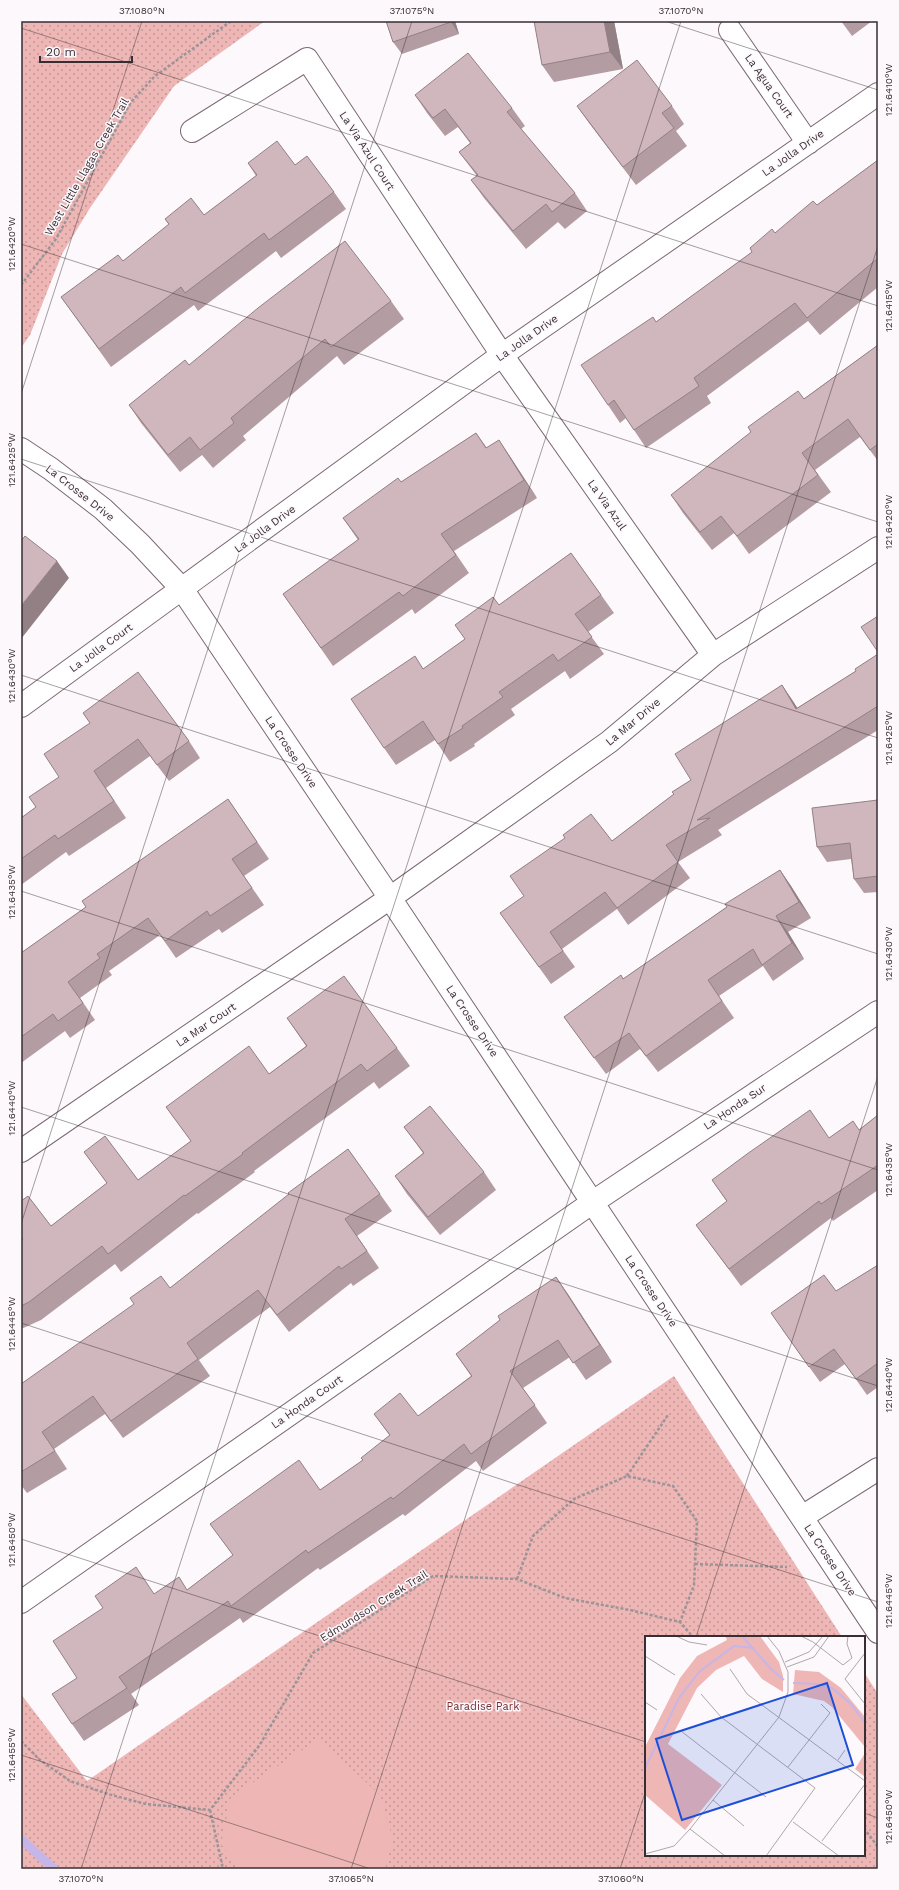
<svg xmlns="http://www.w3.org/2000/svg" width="899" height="1890" font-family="'Work Sans',sans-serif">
<defs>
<pattern id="park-dots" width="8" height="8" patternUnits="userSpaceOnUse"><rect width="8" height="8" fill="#eeb7b6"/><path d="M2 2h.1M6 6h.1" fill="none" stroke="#c29595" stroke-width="1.8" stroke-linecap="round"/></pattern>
</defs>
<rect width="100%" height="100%" fill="#fdf8fb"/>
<path fill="url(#park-dots)" d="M 21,21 L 265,21 L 174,86 L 90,208 L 62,254 L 30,335 L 21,348 Z
M 674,1376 L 842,1637 L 646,1637 L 646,1855 L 864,1855 L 864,1672 L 878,1694 L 878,1869 L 21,1869 L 21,1694 L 87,1781 Z"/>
<path fill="#eeb7b6" d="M 319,1739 L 380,1795 L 393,1840 L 385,1869 L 239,1869 L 221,1844 L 231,1797 Z"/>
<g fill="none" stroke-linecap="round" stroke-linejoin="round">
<path stroke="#c6b5e8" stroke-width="9" d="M 21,1839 L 54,1869"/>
<g stroke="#7b6874" stroke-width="24">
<path id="minor" d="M 730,30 L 808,143
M 192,131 L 307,59 L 502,355 L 713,655
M 21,449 L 51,469 L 103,509 L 140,544 L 182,589 L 390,898 L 878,1632
M 21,706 L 502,355 L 878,94
M 21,1151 L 390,898 L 609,742 L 713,655 L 878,548
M 802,1517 L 878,1469
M 21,1602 L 593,1202 L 878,1012"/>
</g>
<path stroke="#9b9498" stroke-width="2.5" stroke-dasharray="3 2" stroke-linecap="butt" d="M 21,285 L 56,239 L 131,102 L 155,76 L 231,21
M 627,1476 L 668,1415
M 695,1564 L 787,1567
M 517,1579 L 533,1536 L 574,1499 L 627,1476 L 673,1486 L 697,1521 L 694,1585 L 680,1622
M 21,1741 L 40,1760 L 70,1781 L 108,1794 L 146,1804 L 210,1810 L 259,1746 L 313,1653 L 433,1576 L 517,1579 L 565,1598 L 630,1610 L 680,1622 L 693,1637
M 210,1810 L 223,1869
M 864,1828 L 878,1847"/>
<use href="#minor" stroke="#fff" stroke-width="22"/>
</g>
<path fill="#b39da3" d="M 386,21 L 455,21 L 459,34 L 402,54 L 393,42 Z
M 614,21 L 623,69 L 554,82 L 542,65 Z
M 841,21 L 872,21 L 852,36 Z
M 415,95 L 512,108 L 525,126 L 521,129 L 575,193 L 587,211 L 565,229 L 558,222 L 526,249 L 484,198 L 471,180 L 477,176 L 459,152 L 470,143 L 458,127 L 445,136 L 427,113 Z
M 577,106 L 672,106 L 684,124 L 676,131 L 687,146 L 636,185 L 589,123 Z
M 878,160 L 878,287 L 820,335 L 808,321 L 707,396 L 711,403 L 646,448 L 626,418 L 620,423 L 608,405 L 656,322 L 752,252 L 750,248 L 775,233 L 817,205 Z
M 248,163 L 295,165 L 334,192 L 346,209 L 281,258 L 276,251 L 198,311 L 194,305 L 111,367 L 61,297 L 123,261 L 169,225 L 165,219 L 204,215 L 256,176 Z
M 391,301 L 404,319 L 344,365 L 337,356 L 243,436 L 246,440 L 213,468 L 202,455 L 180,472 L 141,423 L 129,405 L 189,365 Z
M 878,345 L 878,461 L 860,437 L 815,470 L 831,492 L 749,554 L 734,533 L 712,550 L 683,513 L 671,495 Z
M 476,433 L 487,448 L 499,440 L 511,458 L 537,498 L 454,551 L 469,573 L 415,614 L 412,609 L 333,666 L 283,594 L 358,540 L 343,518 L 401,482 Z
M 571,553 L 614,613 L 588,632 L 604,654 L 570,679 L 565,671 L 511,709 L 515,715 L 474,744 L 475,746 L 450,762 L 435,740 L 396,765 L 384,748 L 424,669 L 465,639 L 499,605 Z
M 878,654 L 878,730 L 718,830 L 722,835 L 678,862 L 690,878 L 628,925 L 617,909 L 562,949 L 575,967 L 551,984 L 500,913 L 612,841 L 674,794 L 691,780 L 782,685 L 797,708 L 856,671 Z
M 90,723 L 189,741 L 200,758 L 169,781 L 150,756 L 106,788 L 126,818 L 69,856 L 66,852 L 21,885 L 21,818 L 36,807 L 59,777 Z
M 228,799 L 269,859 L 244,876 L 264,905 L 222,933 L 219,929 L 176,958 L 160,935 L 109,971 L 112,975 L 80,998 L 95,1020 L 70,1038 L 65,1031 L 21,1063 L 21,953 L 86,907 Z
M 878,800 L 878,892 L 864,893 L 854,879 L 851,859 L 827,862 L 817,847 Z
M 780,870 L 791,886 L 811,918 L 788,932 L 804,959 L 773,981 L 763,966 L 719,996 L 734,1018 L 658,1072 L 640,1049 L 606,1074 L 564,1017 L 623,979 Z
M 287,1018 L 397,1048 L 410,1066 L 379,1089 L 374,1082 L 254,1171 L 255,1172 L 198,1214 L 197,1213 L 121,1272 L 115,1264 L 41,1320 L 21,1329 L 21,1241 L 23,1240 L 21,1238 L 21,1201 L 51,1226 L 107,1183 L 84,1152 L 138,1180 L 191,1141 L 166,1107 L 269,1074 L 306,1046 Z
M 878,1115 L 878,1190 L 833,1221 L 831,1218 L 741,1286 L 696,1225 L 727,1202 L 712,1180 L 829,1138 L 859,1130 Z
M 404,1127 L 484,1172 L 496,1190 L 440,1235 L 407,1194 L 395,1176 L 423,1153 Z
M 348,1149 L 392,1211 L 357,1236 L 379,1268 L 353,1286 L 351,1283 L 289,1332 L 270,1307 L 199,1360 L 210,1376 L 123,1438 L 105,1414 L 54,1449 L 67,1469 L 27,1493 L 21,1485 L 21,1384 L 170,1288 Z
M 878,1265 L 878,1387 L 867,1395 L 845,1364 L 820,1382 L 782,1329 L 836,1291 Z
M 556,1277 L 612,1362 L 586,1380 L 570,1357 L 523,1388 L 547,1423 L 483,1471 L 476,1461 L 405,1516 L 403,1514 L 320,1570 L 318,1568 L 243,1623 L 240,1618 L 131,1694 L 139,1705 L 84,1741 L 72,1724 L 77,1678 L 154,1594 L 187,1590 L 233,1555 L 210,1524 L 320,1490 L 363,1460 L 390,1436 L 374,1414 L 418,1416 L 471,1376 L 456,1354 Z"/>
<path fill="#928084" d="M 451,21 L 455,21 L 459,34 L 451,22 Z
M 604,21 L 614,21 L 623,69 L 610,52 Z
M 499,440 L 511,458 L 537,498 L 524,480 Z
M 57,561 L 69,578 L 21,639 L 21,606 Z
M 782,685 L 793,701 L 808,725 L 796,709 Z
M 780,870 L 791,886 L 811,918 L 799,902 Z
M 776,916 L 788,932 L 804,959 L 792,943 Z
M 556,1277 L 568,1294 L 612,1362 L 600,1345 Z
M 119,1677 L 131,1694 L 139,1705 L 127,1688 Z"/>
<path fill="#d0b7bd" stroke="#928084" d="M 386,21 L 451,21 L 451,22 L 393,42 Z
M 534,21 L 604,21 L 610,52 L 542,65 Z
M 468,53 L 512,108 L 507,112 L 575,193 L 552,212 L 546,204 L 513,231 L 471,180 L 478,175 L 459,152 L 471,143 L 445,109 L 433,118 L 415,95 Z
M 637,60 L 672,106 L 662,113 L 674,128 L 623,167 L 577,106 Z
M 277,141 L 295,165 L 307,156 L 334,192 L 269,240 L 264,233 L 185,293 L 181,287 L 99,349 L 61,297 L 118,255 L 123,261 L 169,224 L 165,219 L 191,198 L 204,215 L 257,175 L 248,163 Z
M 878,160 L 878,258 L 807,318 L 795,303 L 694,378 L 699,386 L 634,430 L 614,400 L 608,405 L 581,365 L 653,317 L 656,322 L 752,252 L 750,248 L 772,229 L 775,233 L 813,201 L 817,205 Z
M 345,241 L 391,301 L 331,347 L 325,339 L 231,418 L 234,423 L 200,450 L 190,437 L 168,455 L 129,405 L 185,360 L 189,365 L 258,308 Z
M 878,345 L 878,444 L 870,450 L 848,419 L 802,453 L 818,475 L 737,536 L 721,516 L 700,532 L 671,495 L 751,432 L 748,427 L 798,391 L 804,399 Z
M 476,433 L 486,448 L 499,440 L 524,480 L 441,534 L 456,555 L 403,596 L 399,592 L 321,648 L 283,594 L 359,539 L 343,518 L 398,478 L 401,482 Z
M 25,536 L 57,561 L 21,606 L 21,541 Z
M 571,553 L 601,595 L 575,614 L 592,637 L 558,661 L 553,654 L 499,692 L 503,697 L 462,726 L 463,728 L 438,744 L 423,721 L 384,748 L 351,699 L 415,656 L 423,669 L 465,639 L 455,625 L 493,597 L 499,605 Z
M 878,616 L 878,652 L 861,627 Z
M 878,654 L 878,706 L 697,820 L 710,818 L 666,845 L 678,862 L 617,908 L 605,892 L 550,932 L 563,951 L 539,967 L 500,913 L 524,896 L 510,876 L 565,838 L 563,835 L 591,814 L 612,841 L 674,794 L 672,792 L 691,780 L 675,754 L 782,685 L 796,709 L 856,671 L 855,669 Z
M 138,672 L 189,741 L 157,765 L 138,739 L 94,771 L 114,801 L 58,839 L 55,835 L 21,859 L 21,818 L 36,807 L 29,797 L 59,777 L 44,754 L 90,723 L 83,713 Z
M 228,799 L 257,842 L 232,859 L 252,888 L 210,916 L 207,911 L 165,941 L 148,918 L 97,954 L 100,958 L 68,982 L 83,1003 L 58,1021 L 53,1014 L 21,1037 L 21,953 L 86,907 L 82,901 Z
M 878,800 L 878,876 L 854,879 L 850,843 L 817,847 L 812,808 Z
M 780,870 L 799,902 L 776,916 L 792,943 L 762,965 L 753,949 L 708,980 L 722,1001 L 646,1056 L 629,1033 L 594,1058 L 564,1017 L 621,975 L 623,979 L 727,907 L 725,904 Z
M 344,976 L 397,1048 L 367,1071 L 361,1064 L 242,1153 L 243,1154 L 185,1196 L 184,1195 L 108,1254 L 102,1246 L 29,1302 L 21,1306 L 21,1241 L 23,1239 L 21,1237 L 21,1201 L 28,1196 L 51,1226 L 107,1183 L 84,1152 L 105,1136 L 138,1180 L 191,1141 L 166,1107 L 249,1046 L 269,1074 L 307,1046 L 287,1018 Z
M 430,1106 L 484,1172 L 428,1217 L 395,1176 L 424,1153 L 404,1127 Z
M 810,1110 L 829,1138 L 853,1121 L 859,1130 L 878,1115 L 878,1165 L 821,1204 L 819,1201 L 729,1269 L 696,1225 L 727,1201 L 712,1180 L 747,1154 Z
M 348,1149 L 380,1194 L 345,1219 L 367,1251 L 341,1269 L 339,1266 L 277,1315 L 258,1290 L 187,1343 L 198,1359 L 111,1421 L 93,1396 L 42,1432 L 55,1451 L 21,1472 L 21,1384 L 134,1304 L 130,1298 L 161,1276 L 170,1288 L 289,1194 L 288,1193 Z
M 878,1265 L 878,1363 L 856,1379 L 834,1349 L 809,1367 L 771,1313 L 824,1275 L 836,1291 Z
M 556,1277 L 600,1345 L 573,1363 L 558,1340 L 510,1371 L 535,1405 L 471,1454 L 464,1444 L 393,1499 L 391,1497 L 308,1553 L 306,1550 L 231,1606 L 228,1601 L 119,1677 L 127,1688 L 72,1724 L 52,1694 L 77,1678 L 53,1641 L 103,1608 L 95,1596 L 136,1567 L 154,1594 L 179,1577 L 187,1590 L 233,1555 L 210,1524 L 299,1460 L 320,1490 L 363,1460 L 361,1458 L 390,1435 L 374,1414 L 400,1393 L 418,1416 L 472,1376 L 456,1354 L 500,1320 L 498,1316 Z"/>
<path fill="none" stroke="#372e34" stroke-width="1" stroke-opacity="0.45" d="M 665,21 L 878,90M 21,28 L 878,306M 21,244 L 878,522M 21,394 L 142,21M 21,459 L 878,738M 21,675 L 878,954M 21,891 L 878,1170M 21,1107 L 878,1386M 21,1224 L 412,21M 21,1323 L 878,1602M 21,1539 L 646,1742M 696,1637 L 878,1076M 21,1755 L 371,1869M 864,1813 L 878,1818M 81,1869 L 681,21M 351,1869 L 878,246M 620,1869 L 646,1790"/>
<g text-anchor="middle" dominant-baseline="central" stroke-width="3" stroke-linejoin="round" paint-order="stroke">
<g font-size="11" fill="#372e34" stroke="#fdf8fb">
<text transform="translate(769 86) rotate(55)">La Agua Court</text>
<text transform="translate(367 151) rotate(57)">La Via Azul Court</text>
<text transform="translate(793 153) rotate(-35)">La Jolla Drive</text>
<text transform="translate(87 167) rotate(-60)">West Little Llagas Creek Trail</text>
<text transform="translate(527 338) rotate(-35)">La Jolla Drive</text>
<text transform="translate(80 493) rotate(38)">La Crosse Drive</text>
<text transform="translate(607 505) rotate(55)">La Via Azul</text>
<text transform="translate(265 529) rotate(-36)">La Jolla Drive</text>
<text transform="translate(101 648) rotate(-36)">La Jolla Court</text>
<text transform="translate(633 722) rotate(-40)">La Mar Drive</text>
<text transform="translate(291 752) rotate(56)">La Crosse Drive</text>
<text transform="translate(472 1021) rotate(56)">La Crosse Drive</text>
<text transform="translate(206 1025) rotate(-34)">La Mar Court</text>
<text transform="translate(735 1107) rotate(-34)">La Honda Sur</text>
<text transform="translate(651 1291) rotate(56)">La Crosse Drive</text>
<text transform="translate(307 1402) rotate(-35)">La Honda Court</text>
<text transform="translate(830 1560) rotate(56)">La Crosse Drive</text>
<text transform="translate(374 1606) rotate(-32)">Edmundson Creek Trail</text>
</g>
<g font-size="11" fill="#782f33" stroke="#fdf8fb">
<text x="483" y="1706">Paradise Park</text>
</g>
</g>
<g transform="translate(645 1636)">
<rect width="220" height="220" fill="#fdf8fb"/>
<path d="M 80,0 L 115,0 L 134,26 L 138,40 L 138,56 L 117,43 L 99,20 L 71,34 L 52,52 L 23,108 L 77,149 L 40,194 L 0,159 L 0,111 L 35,42 L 52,20 L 82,4 ZM 150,34 L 174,36 L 196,52 L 220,81 L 220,111 L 187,71 L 179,65 L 148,58 ZM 220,117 L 220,141 L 210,133 Z" fill="#eeb7b6"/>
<path d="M17 129a8 8 0 1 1 16 0a8 8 0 1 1-16 0Z" fill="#eeb7b6"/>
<path fill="none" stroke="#c6b5e8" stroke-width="2" d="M 97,0 L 126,33 L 139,44M 148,47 L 173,48 L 187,52 L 206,68 L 220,87M 0,132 L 34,62 L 54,36 L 89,10 L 109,12"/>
<path fill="none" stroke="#aea7ab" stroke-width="1" d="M 31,0 L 44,6 L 62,9M 156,0 L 168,6 L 198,29 L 207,22 L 202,8 L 203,0M 220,17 L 200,43 L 220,68M 0,20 L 30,39M 140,26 L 164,16 L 178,0M 142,31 L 169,21 L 184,0M 85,33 L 102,58 L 220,145M 56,58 L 76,81 L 170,152 L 121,220M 0,66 L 12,74M 36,95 L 121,161M 193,124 L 200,114M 143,131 L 185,77 L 176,68M 68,164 L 99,190M 148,186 L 194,220M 45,193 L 80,220M 177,205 L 220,148M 0,218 L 29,210 L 45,193 L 134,81 L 143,56 L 143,36 L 134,15 L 122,0"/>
<path fill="#1d4ed8" fill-opacity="0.15" stroke="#1d4ed8" stroke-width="2" d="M 182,47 L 208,129 L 37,184 L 11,103 Z"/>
<rect width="220" height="220" fill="none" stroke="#372e34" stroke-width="2"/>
</g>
<rect width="899" height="1890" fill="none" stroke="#fdf8fb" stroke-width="44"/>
<path d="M40 56v6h92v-6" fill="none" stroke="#372e34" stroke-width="2"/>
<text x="46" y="56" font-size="12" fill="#372e34" stroke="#fdf8fb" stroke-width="3" paint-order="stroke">20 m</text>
<rect x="22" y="22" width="855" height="1846" fill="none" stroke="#372e34" stroke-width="1.5"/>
<g font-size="10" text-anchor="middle" fill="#372e34">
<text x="142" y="14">37.1080°N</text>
<text x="412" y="14">37.1075°N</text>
<text x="681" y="14">37.1070°N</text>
<text transform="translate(888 90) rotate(-90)" y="4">121.6410°W</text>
<text transform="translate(11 244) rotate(-90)" y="4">121.6420°W</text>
<text transform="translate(888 306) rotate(-90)" y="4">121.6415°W</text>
<text transform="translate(11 460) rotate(-90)" y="4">121.6425°W</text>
<text transform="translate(888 522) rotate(-90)" y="4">121.6420°W</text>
<text transform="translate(11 676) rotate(-90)" y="4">121.6430°W</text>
<text transform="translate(888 738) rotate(-90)" y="4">121.6425°W</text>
<text transform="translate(11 892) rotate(-90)" y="4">121.6435°W</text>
<text transform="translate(888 954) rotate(-90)" y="4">121.6430°W</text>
<text transform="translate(11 1108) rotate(-90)" y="4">121.6440°W</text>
<text transform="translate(888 1170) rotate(-90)" y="4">121.6435°W</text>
<text transform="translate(11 1324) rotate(-90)" y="4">121.6445°W</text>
<text transform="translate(888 1385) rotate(-90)" y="4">121.6440°W</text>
<text transform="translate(11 1540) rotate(-90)" y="4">121.6450°W</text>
<text transform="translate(888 1601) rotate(-90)" y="4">121.6445°W</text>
<text transform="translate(11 1755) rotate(-90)" y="4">121.6455°W</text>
<text transform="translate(888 1817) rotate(-90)" y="4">121.6450°W</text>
<text x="81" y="1882">37.1070°N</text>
<text x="351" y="1882">37.1065°N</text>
<text x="621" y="1882">37.1060°N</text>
</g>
</svg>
